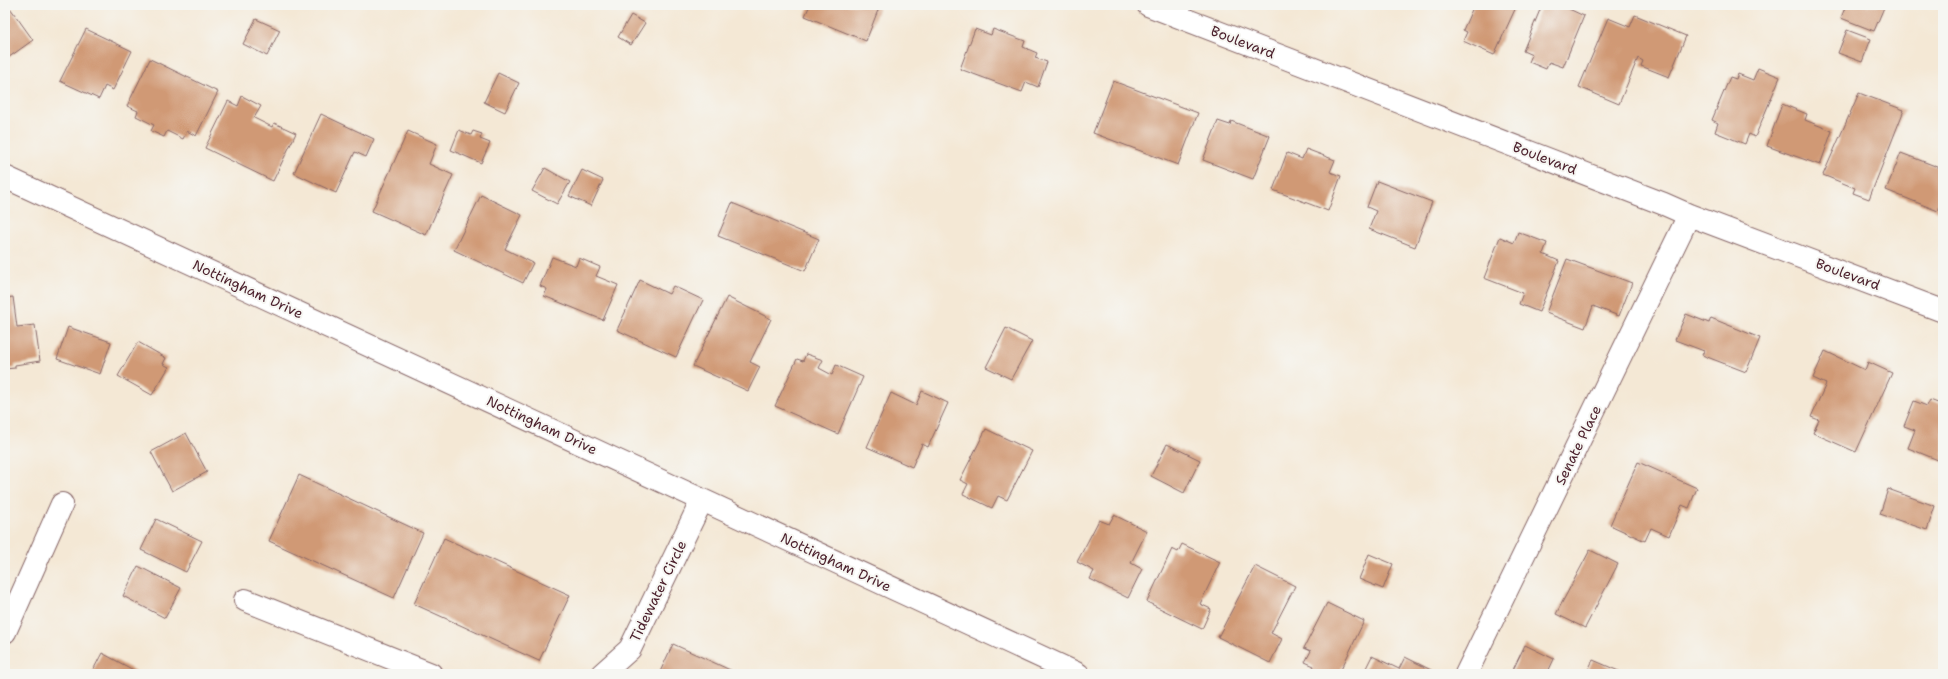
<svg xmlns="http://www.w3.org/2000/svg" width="1948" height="679" font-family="'Shantell Sans',sans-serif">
<rect width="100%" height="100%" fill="#f6f6f2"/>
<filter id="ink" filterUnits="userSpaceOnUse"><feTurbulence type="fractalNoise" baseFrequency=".025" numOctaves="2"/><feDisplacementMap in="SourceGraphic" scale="8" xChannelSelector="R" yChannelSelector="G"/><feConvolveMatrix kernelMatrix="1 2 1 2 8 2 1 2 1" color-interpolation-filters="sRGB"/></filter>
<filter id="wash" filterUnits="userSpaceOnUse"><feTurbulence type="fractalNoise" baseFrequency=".012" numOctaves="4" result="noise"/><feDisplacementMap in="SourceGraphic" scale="16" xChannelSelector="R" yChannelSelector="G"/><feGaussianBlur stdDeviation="0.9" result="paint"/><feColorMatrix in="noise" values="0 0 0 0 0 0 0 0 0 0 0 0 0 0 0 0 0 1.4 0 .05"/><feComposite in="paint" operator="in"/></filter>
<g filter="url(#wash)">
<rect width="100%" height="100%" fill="#f4e8d5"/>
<g id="blocks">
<path fill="#d09975" d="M 5,5 L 8,5 L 33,40 L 5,60 Z
M 810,5 L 880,5 L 866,41 L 805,16 Z
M 1474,5 L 1517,5 L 1494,55 L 1463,41 L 1467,32 L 1463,30 Z
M 1542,5 L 1570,5 L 1569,9 L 1584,16 L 1563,67 L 1549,62 L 1546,69 L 1529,62 L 1532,55 L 1523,51 Z
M 1846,5 L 1885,5 L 1874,31 L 1841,18 Z
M 631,15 L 645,23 L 631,45 L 618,37 Z
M 1635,15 L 1686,36 L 1669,77 L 1641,66 L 1643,61 L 1638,58 L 1619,104 L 1579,87 L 1608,18 L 1630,27 Z
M 256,19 L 280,30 L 267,56 L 243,44 Z
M 86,29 L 132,51 L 113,90 L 105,86 L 99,99 L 60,81 Z
M 975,29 L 991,35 L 993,29 L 1025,41 L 1023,47 L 1037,53 L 1035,58 L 1047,62 L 1038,87 L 1026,82 L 1022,92 L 960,69 Z
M 1847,30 L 1871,39 L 1862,62 L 1838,53 Z
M 150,59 L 218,92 L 196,136 L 187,131 L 183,139 L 167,131 L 164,137 L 151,131 L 154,125 L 136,116 L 138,111 L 127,106 Z
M 1758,68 L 1780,77 L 1755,137 L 1749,134 L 1745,144 L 1715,132 L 1718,123 L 1712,120 L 1730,77 L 1736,79 L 1738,74 L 1753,80 Z
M 498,73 L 519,83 L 505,112 L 484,102 Z
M 1113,81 L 1198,113 L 1178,165 L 1093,133 Z
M 1859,93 L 1904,110 L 1869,199 L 1853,193 L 1855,188 L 1823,175 Z
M 242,96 L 261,106 L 254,118 L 272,127 L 274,123 L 296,133 L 273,181 L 205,148 L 228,101 L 238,106 Z
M 1782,104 L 1807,114 L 1805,120 L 1832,131 L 1820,165 L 1767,146 Z
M 321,114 L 374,139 L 366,157 L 355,152 L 336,193 L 294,173 Z
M 1218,121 L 1230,125 L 1231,121 L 1270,136 L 1253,179 L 1203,160 Z
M 459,130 L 471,135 L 473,131 L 482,134 L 480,139 L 490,143 L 481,163 L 451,150 Z
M 408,131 L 437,144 L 429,164 L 453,175 L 426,235 L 372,211 Z
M 1306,149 L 1335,160 L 1330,172 L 1341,176 L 1328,211 L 1273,190 L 1287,153 L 1302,159 Z
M 1901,153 L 1943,169 L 1943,198 L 1938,211 L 1886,190 Z
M 545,168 L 570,182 L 557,204 L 532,191 Z
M 582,170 L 603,180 L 591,206 L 569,196 Z
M 1377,181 L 1432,202 L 1415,247 L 1369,229 L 1376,211 L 1367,207 Z
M 481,195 L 522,215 L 505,249 L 533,263 L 523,283 L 454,250 Z
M 732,203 L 819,239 L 805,271 L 718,236 Z
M 1518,232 L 1547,243 L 1543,254 L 1559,261 L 1539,312 L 1519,304 L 1523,293 L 1484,278 L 1500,237 L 1514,243 Z
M 552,257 L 576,266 L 579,258 L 600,267 L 596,276 L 618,285 L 603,320 L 544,296 L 547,289 L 540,286 Z
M 1567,259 L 1632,283 L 1619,316 L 1593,306 L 1585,328 L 1546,313 Z
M 640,280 L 669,294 L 673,286 L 703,300 L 676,357 L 617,330 Z
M 13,297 L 17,327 L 35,325 L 40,361 L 15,365 L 15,368 L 5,369 L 5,298 Z
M 727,297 L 771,319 L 750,362 L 760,367 L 748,391 L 693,366 Z
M 1686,314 L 1709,323 L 1711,318 L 1760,338 L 1746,372 L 1702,355 L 1704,351 L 1675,340 Z
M 68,327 L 111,342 L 100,374 L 57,359 Z
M 1006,328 L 1032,341 L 1011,379 L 986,367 Z
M 138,342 L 166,358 L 163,364 L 169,367 L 152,395 L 118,376 Z
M 1825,351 L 1865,370 L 1868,362 L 1892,373 L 1856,452 L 1813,433 L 1819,420 L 1811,417 L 1826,384 L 1813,378 Z
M 806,354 L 823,360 L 819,368 L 832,375 L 836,365 L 863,377 L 838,434 L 775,406 L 797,359 L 803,361 Z
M 922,391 L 948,403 L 928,447 L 922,444 L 912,467 L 867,447 L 891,393 L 916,405 Z
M 1930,400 L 1943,405 L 1943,462 L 1908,448 L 1915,430 L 1904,426 L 1914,401 L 1927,406 Z
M 986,429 L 1032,451 L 1007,500 L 998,496 L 992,508 L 963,494 L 968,484 L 960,480 Z
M 186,433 L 207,472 L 172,491 L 151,452 Z
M 1167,444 L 1200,460 L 1184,493 L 1151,476 Z
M 1638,462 L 1697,488 L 1689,508 L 1682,505 L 1669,536 L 1651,528 L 1645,541 L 1610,525 Z
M 299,475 L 423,533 L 394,598 L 269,541 Z
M 1888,489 L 1935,506 L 1927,530 L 1880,514 Z
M 1114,515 L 1147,531 L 1131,563 L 1142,569 L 1128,598 L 1090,579 L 1094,571 L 1077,562 L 1099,520 L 1109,524 Z
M 156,519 L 202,541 L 186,572 L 141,550 Z
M 444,538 L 570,595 L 539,661 L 414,604 Z
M 1182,544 L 1220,562 L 1200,604 L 1211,609 L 1202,629 L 1147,602 L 1172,549 L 1178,552 Z
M 1590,550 L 1618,564 L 1585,628 L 1556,614 Z
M 1369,554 L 1393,564 L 1383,589 L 1359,579 Z
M 138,566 L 181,588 L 165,618 L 123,596 Z
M 1255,566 L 1295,586 L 1271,633 L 1282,639 L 1270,663 L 1218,637 Z
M 1327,603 L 1364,621 L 1339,674 L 1310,674 L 1314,666 L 1305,662 L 1311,651 L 1304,648 Z
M 673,644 L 739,674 L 659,674 Z
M 1525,645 L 1554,659 L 1547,674 L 1511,674 Z
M 102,653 L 141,674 L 91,674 Z
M 1372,656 L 1399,669 L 1405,657 L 1439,674 L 1363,674 Z
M 1593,660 L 1621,672 L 1620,674 L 1586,674 Z"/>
</g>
</g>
<g filter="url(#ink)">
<use href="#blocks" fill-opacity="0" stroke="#866566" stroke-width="1"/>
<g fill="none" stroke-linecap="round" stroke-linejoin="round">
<g stroke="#866566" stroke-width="24">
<path id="street" d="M 1148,5 L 1664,204 L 1689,215 L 1943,311
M 5,177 L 1078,674
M 245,600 L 431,674
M 5,632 L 62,504
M 602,674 L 630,649 L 702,500
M 1466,674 L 1689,215"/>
</g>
<use href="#street" stroke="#fff" stroke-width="22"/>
</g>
</g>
<g text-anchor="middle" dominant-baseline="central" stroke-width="4" stroke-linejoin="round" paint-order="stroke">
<g font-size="14" fill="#4a1f2b" stroke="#f6f6f2">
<text transform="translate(1243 42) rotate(21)">Boulevard</text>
<text transform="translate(1545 158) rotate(21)">Boulevard</text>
<text transform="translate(1848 274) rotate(20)">Boulevard</text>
<text transform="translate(248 289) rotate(25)">Nottingham Drive</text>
<text transform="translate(542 425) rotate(25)">Nottingham Drive</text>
<text transform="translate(1578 445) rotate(-64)">Senate Place</text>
<text transform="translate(836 562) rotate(25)">Nottingham Drive</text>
<text transform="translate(658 591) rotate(-64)">Tidewater Circle</text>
</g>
</g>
<rect width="1948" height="679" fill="none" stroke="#f6f6f2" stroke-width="20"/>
</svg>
